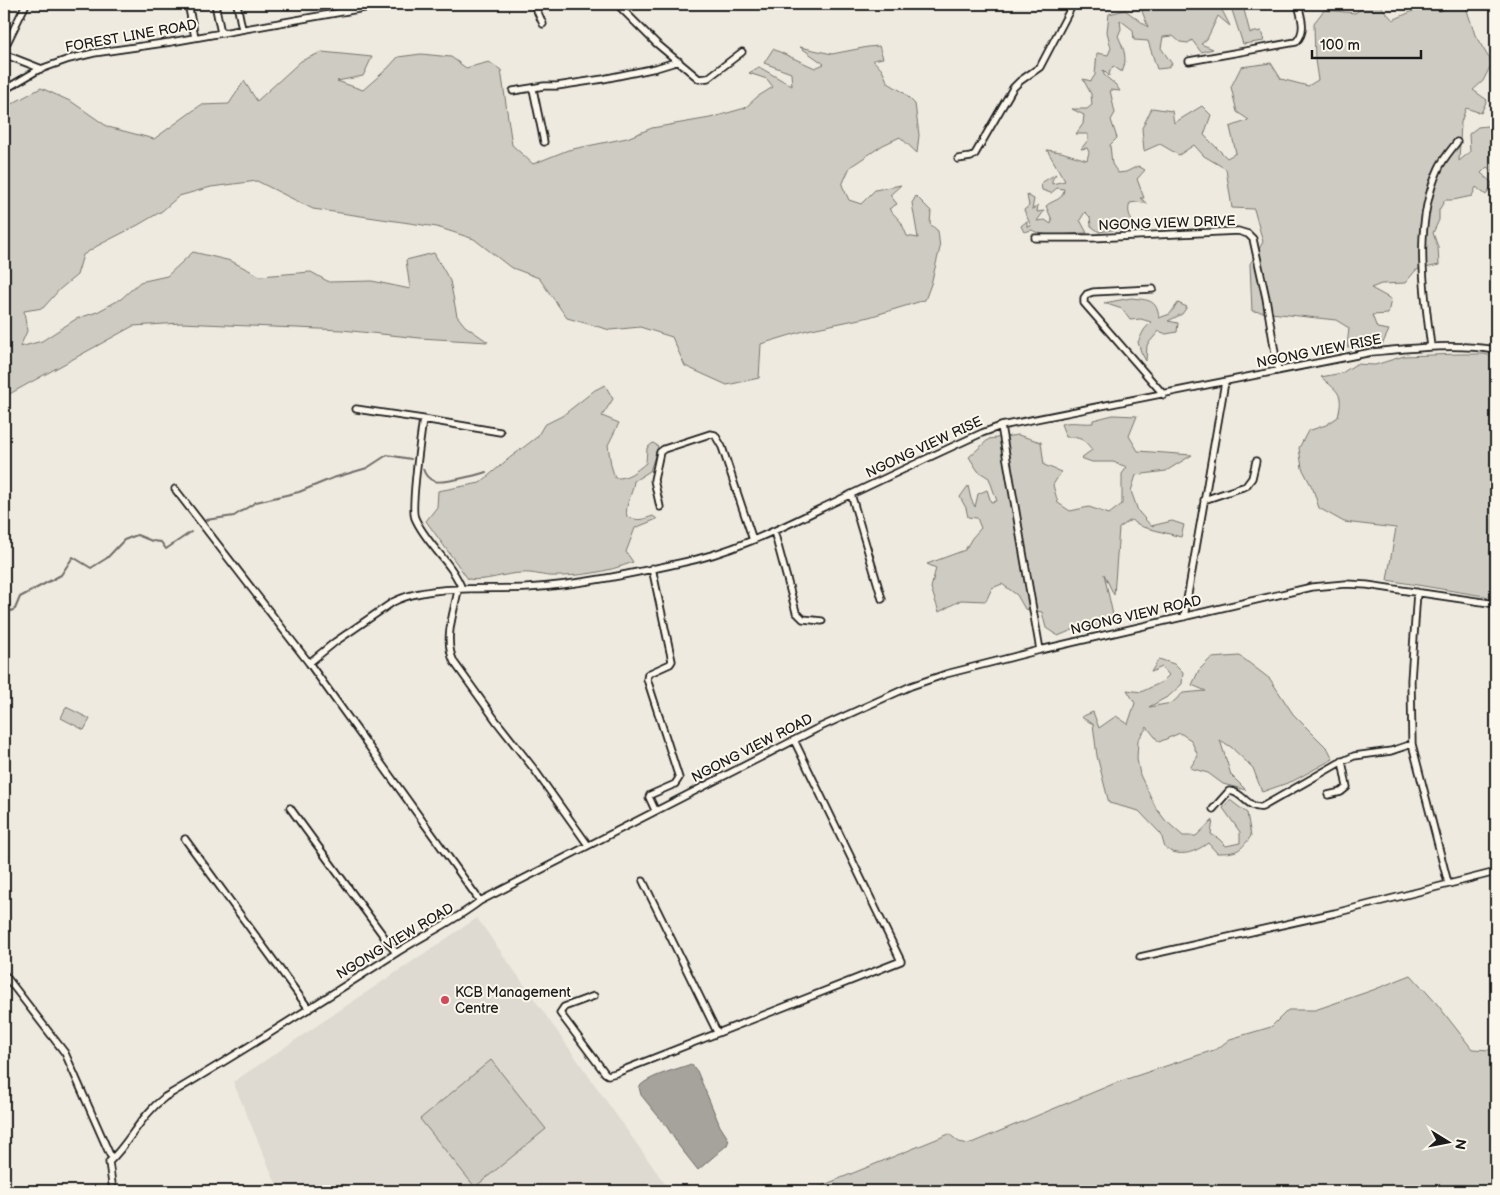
<svg xmlns="http://www.w3.org/2000/svg" width="1500" height="1195" font-family="'Balsamiq Sans',sans-serif">
<rect width="100%" height="100%" fill="#eeeadf"/>
<filter id="ink" filterUnits="userSpaceOnUse"><feTurbulence type="fractalNoise" baseFrequency=".02" numOctaves="2"/><feDisplacementMap in="SourceGraphic" scale="10" xChannelSelector="R" yChannelSelector="G"/><feConvolveMatrix kernelMatrix="1 2 1 2 8 2 1 2 1" color-interpolation-filters="sRGB"/></filter>
<g filter="url(#ink)">
<path fill="#dedad1" d="M 477,918 L 670,1191 L 279,1191 L 233,1082 Z"/>
<path fill="#ceccc2" stroke="#75746f" d="M 1144,4 L 1153,4 L 1156,6 L 1166,4 L 1215,4 L 1223,12 L 1230,26 L 1218,16 L 1207,39 L 1201,44 L 1213,49 L 1201,52 L 1192,40 L 1188,43 L 1180,42 L 1173,36 L 1163,37 L 1161,48 L 1172,64 L 1167,68 L 1157,69 L 1148,41 L 1134,40 L 1133,30 L 1120,20 L 1121,29 L 1118,36 C 1124,49 1128,59 1122,72 L 1113,66 L 1110,71 L 1109,76 L 1103,70 L 1104,75 L 1116,85 L 1120,91 L 1110,90 L 1115,113 L 1111,120 L 1117,138 L 1110,145 L 1112,164 L 1118,173 L 1126,172 L 1138,166 L 1145,170 L 1137,179 L 1144,198 L 1140,198 L 1148,204 L 1137,202 L 1130,203 C 1125,215 1135,222 1136,233 L 1118,229 L 1099,232 L 1091,226 L 1090,217 L 1085,212 L 1080,220 L 1087,233 C 1071,233 1046,239 1032,230 L 1024,232 L 1021,226 L 1027,221 L 1027,227 L 1031,226 L 1024,210 L 1029,206 L 1027,195 L 1034,199 L 1032,210 L 1038,205 L 1037,212 L 1044,211 L 1037,221 L 1045,220 L 1051,224 L 1052,220 L 1046,206 C 1054,199 1063,201 1064,189 L 1057,188 L 1051,193 L 1042,190 L 1041,183 L 1056,174 L 1052,180 L 1052,184 L 1065,181 L 1047,150 L 1061,152 L 1087,160 L 1089,152 L 1087,148 L 1081,149 L 1088,140 L 1088,134 L 1076,134 L 1083,124 L 1084,115 L 1072,109 L 1087,109 L 1092,105 L 1091,94 L 1083,79 L 1091,81 L 1095,75 L 1097,53 L 1108,55 L 1111,48 L 1107,32 L 1109,14 L 1125,10 L 1148,27 L 1142,11 Z
M 1230,4 L 1245,4 L 1244,10 L 1250,33 L 1261,31 L 1264,41 L 1243,44 Z
M 1366,4 L 1381,4 L 1382,8 L 1393,20 L 1424,6 L 1440,11 L 1456,4 L 1465,4 L 1475,35 L 1492,63 L 1483,81 L 1473,90 L 1487,100 L 1481,113 L 1466,108 L 1461,122 L 1459,161 L 1470,152 L 1469,134 L 1478,127 L 1496,125 L 1496,174 L 1487,167 L 1481,173 L 1493,184 L 1486,195 L 1476,187 L 1472,196 L 1453,200 L 1445,200 L 1439,210 L 1439,220 L 1433,233 L 1438,247 L 1439,265 L 1416,270 L 1405,283 L 1381,284 L 1371,288 L 1391,299 L 1388,314 L 1372,315 L 1377,328 L 1389,330 L 1382,345 L 1347,347 L 1349,328 L 1336,320 L 1252,311 L 1250,264 L 1263,242 L 1254,209 L 1232,208 L 1226,169 L 1204,156 L 1194,145 L 1179,155 L 1160,144 L 1144,151 L 1142,128 L 1152,108 L 1172,111 L 1174,123 L 1202,106 L 1211,115 L 1204,135 L 1227,158 L 1236,153 L 1230,127 L 1249,120 L 1237,112 L 1231,87 L 1241,67 L 1271,63 L 1281,79 L 1308,86 L 1318,80 L 1315,60 L 1314,23 L 1324,10 L 1355,13 L 1366,6 Z
M 879,46 L 883,58 L 873,60 L 882,70 L 888,83 L 903,92 L 915,104 L 919,135 L 917,153 L 900,137 L 883,145 L 850,167 L 842,185 L 849,200 L 861,204 L 875,190 L 901,185 L 890,195 L 897,204 L 889,209 L 901,222 L 907,236 L 918,238 L 912,203 L 916,196 L 931,211 L 930,224 L 938,231 L 940,248 L 931,284 L 925,300 L 869,317 L 807,330 L 761,344 L 759,378 L 727,385 L 685,366 L 672,337 L 640,327 L 610,330 L 567,318 L 539,278 L 510,267 L 474,239 L 437,227 L 313,209 L 257,181 L 211,187 L 179,196 L 162,211 L 138,225 L 97,246 L 83,255 L 77,275 L 60,289 L 43,308 L 24,311 L 27,331 L 20,347 L 42,341 L 76,319 L 97,312 L 121,299 L 140,282 L 167,276 L 193,252 L 231,261 L 260,276 L 311,272 L 329,282 L 372,281 L 410,289 L 406,260 L 434,253 L 450,281 L 457,316 L 465,326 L 488,342 L 420,338 L 342,330 L 181,323 L 133,326 L 4,397 L 4,108 L 41,88 L 72,102 L 108,127 L 154,139 L 201,105 L 229,104 L 244,81 L 257,101 L 301,61 L 322,52 L 372,57 L 363,76 L 337,81 L 363,90 L 388,68 L 398,57 L 421,54 L 451,57 L 466,68 L 489,62 L 501,70 L 512,145 L 533,164 L 568,150 L 627,138 L 652,128 L 710,118 L 745,108 L 757,97 L 773,87 L 767,79 L 749,73 L 759,67 L 792,86 L 791,73 L 764,63 L 773,49 L 815,68 L 824,64 L 800,47 L 832,54 L 868,47 Z
M 1131,298 C 1148,300 1157,299 1159,318 L 1170,314 L 1178,303 L 1187,307 L 1182,314 L 1168,321 L 1178,323 L 1177,332 L 1166,334 L 1159,331 L 1147,345 L 1146,361 L 1141,352 L 1138,342 L 1144,330 L 1151,322 L 1141,319 L 1130,320 L 1122,309 L 1104,303 Z
M 1459,354 L 1484,354 L 1496,357 L 1496,598 L 1387,580 L 1396,528 L 1344,522 L 1319,508 L 1313,489 L 1302,468 L 1299,448 L 1308,431 L 1326,425 L 1338,417 C 1344,393 1338,392 1321,377 L 1342,373 L 1356,364 L 1375,365 L 1404,356 Z
M 605,385 L 613,399 L 602,416 L 619,423 L 608,445 L 611,465 L 615,478 C 628,479 636,471 646,463 L 647,448 L 653,443 L 658,446 L 650,471 L 634,481 C 633,494 624,505 627,517 C 638,521 642,520 653,516 L 657,519 L 635,528 L 626,552 L 633,562 C 608,572 577,577 549,576 C 540,575 531,572 522,573 C 504,573 487,582 468,579 L 426,521 L 437,507 L 438,491 L 480,483 L 507,460 L 537,437 L 544,425 L 562,416 L 595,390 Z
M 1113,415 L 1137,416 L 1129,436 L 1138,451 L 1192,455 L 1166,471 L 1136,475 L 1131,491 L 1138,511 L 1151,526 L 1172,521 L 1184,525 L 1181,537 L 1143,527 L 1131,520 L 1119,528 L 1114,595 L 1104,574 L 1113,615 L 1106,626 L 1077,628 L 1058,636 L 1046,628 L 1042,612 L 1025,609 L 1017,595 L 1002,584 L 992,588 L 986,601 L 961,600 L 939,612 L 931,588 L 936,568 L 927,564 L 965,550 L 972,538 L 981,528 L 977,518 L 968,517 L 966,508 L 960,497 L 968,486 L 971,499 L 975,507 L 978,494 L 987,490 L 991,502 L 997,501 L 989,478 L 978,471 L 969,457 L 989,439 L 1018,435 L 1041,442 L 1044,465 L 1061,472 L 1053,485 L 1058,503 L 1070,511 L 1089,507 L 1109,514 L 1122,504 L 1122,474 L 1127,467 L 1113,462 L 1092,462 L 1081,458 L 1092,450 C 1085,439 1079,437 1066,437 L 1061,424 C 1072,421 1081,424 1093,423 L 1093,420 Z
M 1240,656 L 1270,679 L 1293,714 L 1328,749 L 1333,759 L 1293,781 L 1262,792 L 1253,768 L 1231,747 L 1220,740 L 1231,775 L 1246,790 L 1223,784 L 1208,773 L 1190,768 L 1198,756 L 1191,740 L 1180,733 L 1159,742 L 1147,727 L 1138,740 L 1137,759 L 1140,775 L 1156,808 L 1165,820 L 1183,836 L 1196,836 L 1213,820 L 1211,834 L 1219,839 L 1226,846 L 1240,843 L 1240,832 L 1223,808 L 1230,800 L 1247,813 L 1251,836 C 1240,852 1236,853 1217,853 L 1208,843 C 1194,853 1180,858 1165,848 L 1161,834 L 1139,811 L 1109,803 L 1097,756 L 1093,724 L 1081,717 L 1093,712 L 1099,728 L 1116,716 L 1128,724 L 1135,703 L 1127,690 L 1141,692 L 1162,682 L 1169,675 L 1162,667 L 1151,672 L 1159,659 L 1174,664 L 1183,673 L 1182,684 L 1169,696 L 1149,707 L 1172,703 L 1183,693 L 1206,691 L 1192,685 L 1199,670 L 1211,658 Z
M 66,707 L 90,719 L 84,730 L 61,718 Z
M 1411,975 L 1437,1004 L 1472,1049 L 1491,1050 L 1496,1057 L 1496,1191 L 809,1191 L 949,1134 L 959,1142 L 969,1144 L 1118,1082 L 1217,1049 L 1230,1039 L 1271,1027 L 1288,1010 L 1315,1010 L 1373,990 Z
M 491,1060 L 546,1129 L 475,1187 L 420,1119 Z"/>
<path fill="#a6a39d" stroke="#6f6d69" d="M 691,1064 L 697,1071 L 720,1126 L 729,1140 L 727,1145 L 698,1170 L 679,1146 L 667,1127 L 641,1095 L 639,1087 C 648,1076 678,1069 691,1064 Z"/>
<g fill="none" stroke-linecap="round" stroke-linejoin="round">
<path stroke="#6f6d69" stroke-width="2" d="M 423,469 C 425,475 428,479 434,481 C 442,484 477,475 486,472
M 206,520 L 234,516 L 256,502 L 299,492 L 333,478 L 367,468 L 387,455 L 411,459
M 4,614 L 15,609 L 20,597 L 61,575 L 73,557 L 91,568 L 107,558 L 124,540 L 137,535 L 152,541 L 161,542 L 166,549 L 191,532"/>
<g stroke="#1c1c1c" stroke-width="9">
<path id="minor" d="M 188,4 L 195,37
M 215,4 L 221,33
M 237,4 L 242,29
M 534,4 L 543,24
M 617,4 L 656,43 L 699,79 L 708,78 L 742,52
M 4,49 L 26,4
M 4,50 L 6,55 L 42,69
M 1189,61 L 1296,42 C 1307,31 1301,17 1298,4
M 533,89 L 544,142
M 4,90 L 38,70 L 69,59 L 94,53 L 171,42 L 387,4
M 513,91 L 544,86 L 557,86 L 603,79 L 656,68 L 679,61
M 958,159 L 971,157 L 975,154 L 1013,88 L 1020,81 L 1040,67 L 1073,4
M 1035,238 L 1092,238 L 1238,231 L 1248,234 L 1253,239 L 1266,298 L 1278,371
M 1153,289 L 1093,292 L 1087,294 L 1084,298 L 1084,303 L 1164,395
M 1431,347 C 1424,289 1413,224 1439,168 C 1443,159 1451,150 1457,142
M 356,409 L 423,419
M 1001,426 L 1040,650
M 175,489 L 309,663
M 851,494 L 882,599
M 1204,500 L 1246,486 L 1252,478 L 1256,461
M 660,507 L 654,480 L 660,452 L 664,449 L 710,434 L 715,435 L 722,447 L 753,540
M 774,531 L 796,612 L 803,619 L 822,621
M 652,568 L 672,661 L 670,664 L 648,674 L 647,679 L 679,778 L 675,784 L 650,795 L 649,797 L 655,810
M 462,589 C 452,562 426,544 415,518 C 410,508 421,435 423,419 L 500,432
M 458,590 C 454,613 443,639 454,662 L 497,722 L 534,769 L 588,845
M 1184,617 L 1225,382
M 1412,744 L 1448,883
M 1328,795 L 1341,792 L 1347,787 L 1342,761
M 290,808 L 396,953
M 1213,809 L 1229,791 C 1242,791 1248,809 1262,807 L 1339,763 L 1354,756 L 1391,751 L 1412,744 L 1411,680 L 1417,592
M 185,839 L 309,1009
M 643,881 L 717,1032
M 480,901 L 309,663 L 335,642 L 393,602 C 427,584 488,590 527,588 C 578,585 630,574 680,563 C 731,553 777,530 824,507 C 877,482 929,457 982,433 L 1001,426 L 1372,352 C 1413,348 1455,343 1496,350
M 1140,957 L 1335,913 L 1496,872
M 4,974 L 65,1053 L 110,1155
M 594,996 L 564,1007 L 560,1013 L 605,1073 L 608,1075 L 616,1073 L 901,961 L 794,740
M 113,1191 L 109,1162 C 131,1141 140,1116 165,1097 C 242,1052 318,1003 393,955 C 422,936 453,922 480,901 L 816,729 L 911,686 L 946,674 L 1040,650 L 1312,587 L 1346,584 L 1367,585 L 1496,604"/>
</g>
<use href="#minor" stroke="#fbf7ec" stroke-width="5.5"/>
</g>
</g>
<circle fill="#d1495b" stroke="#fbf7ec" stroke-width="2" cx="445" cy="1000" r="5"/>
<g text-anchor="middle" dominant-baseline="central" stroke-width="4" stroke-linejoin="round" paint-order="stroke">
<g font-size="14" fill="#1c1c1c" stroke="#fbf7ec">
<text transform="translate(131 36) rotate(-10)">FOREST LINE ROAD</text>
<text transform="translate(1167 223) rotate(-2)">NGONG VIEW DRIVE</text>
<text transform="translate(1319 351) rotate(-11)">NGONG VIEW RISE</text>
<text transform="translate(924 447) rotate(-25)">NGONG VIEW RISE</text>
<text transform="translate(1136 615) rotate(-13)">NGONG VIEW ROAD</text>
<text transform="translate(752 748) rotate(-27)">NGONG VIEW ROAD</text>
<text transform="translate(395 941) rotate(-31)">NGONG VIEW ROAD</text>
</g>
<g font-size="14" fill="#1c1c1c" stroke="#fbf7ec" text-anchor="start">
<text x="455" y="992">KCB Management<tspan x="455" dy="16">Centre</tspan></text>
</g>
</g>
<rect width="1500" height="1195" fill="none" stroke="#fbf7ec" stroke-width="20"/>
<rect x="10" y="10" width="1480" height="1175" fill="none" stroke="#1c1c1c" stroke-width="2" filter="url(#ink)"/>
<g transform="translate(1448 1142) rotate(100)" stroke="#fbf7ec" stroke-width="4" paint-order="stroke">
<path d="M0-4L9 19L0 12L-9 19Z" fill="#1c1c1c"/>
<text y="-8" font-size="14" font-weight="bold" text-anchor="middle" fill="#1c1c1c">N</text>
</g>
<path d="M1312 50v8h109v-8" fill="none" stroke="#1c1c1c" stroke-width="2.5"/>
<text x="1320" y="50" font-size="15" fill="#1c1c1c" stroke="#fbf7ec" stroke-width="4" paint-order="stroke">100 m</text>
</svg>
